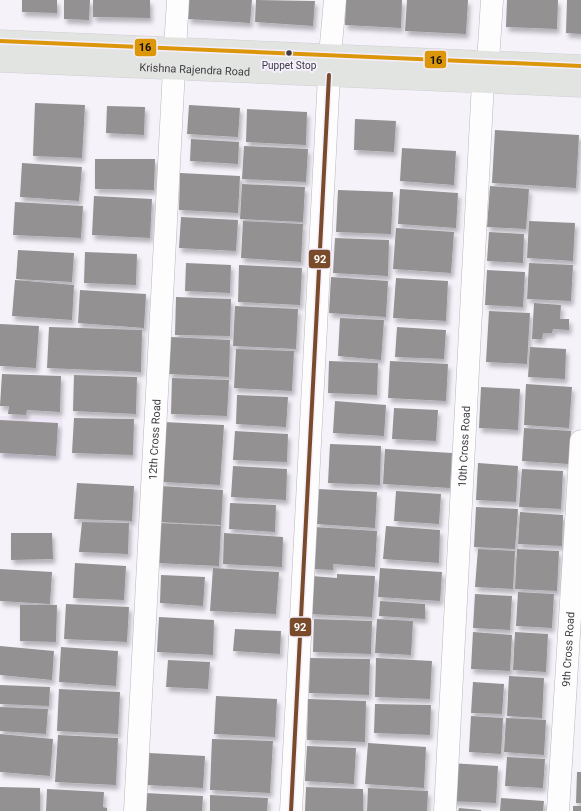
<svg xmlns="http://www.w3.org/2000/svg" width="581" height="811" font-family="Roboto,sans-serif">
<defs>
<filter id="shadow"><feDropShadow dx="2.5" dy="4.5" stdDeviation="2" flood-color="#0004"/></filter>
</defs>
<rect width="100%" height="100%" fill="#f5f2fa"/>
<path fill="#efe8f8" d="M 0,416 L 63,418 L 61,460 L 0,458 Z"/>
<path fill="#949192" filter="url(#shadow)" d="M 22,0 L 57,0 L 57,13 L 22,12 Z
M 64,0 L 90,0 L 89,20 L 64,19 Z
M 93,0 L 150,0 L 150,18 L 93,17 Z
M 189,0 L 252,0 L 250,23 L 188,19 Z
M 256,0 L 315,1 L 313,26 L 255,22 Z
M 346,0 L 402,0 L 401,28 L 345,25 Z
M 407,0 L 468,0 L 466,34 L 405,31 Z
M 507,0 L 558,0 L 557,29 L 506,27 Z
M 567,0 L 581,0 L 581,34 L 566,33 Z
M 35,103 L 85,105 L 82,158 L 33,156 Z
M 189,105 L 240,108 L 238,137 L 187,134 Z
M 107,106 L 145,107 L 144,135 L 106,133 Z
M 247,109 L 307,112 L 306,145 L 246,142 Z
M 355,119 L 396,121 L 394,152 L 354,150 Z
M 495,130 L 579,135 L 576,188 L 492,183 Z
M 191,139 L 239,142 L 238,164 L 190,161 Z
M 244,146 L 308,149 L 306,182 L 242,179 Z
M 402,148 L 456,151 L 454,185 L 400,181 Z
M 95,159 L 155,159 L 154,190 L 95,189 Z
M 22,163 L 82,167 L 79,201 L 20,197 Z
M 180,173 L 240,176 L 238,213 L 179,210 Z
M 242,184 L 305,187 L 303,222 L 240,219 Z
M 490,186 L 529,189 L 526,229 L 487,227 Z
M 400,189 L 458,193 L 456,228 L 398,224 Z
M 338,190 L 393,192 L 391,234 L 336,232 Z
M 94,196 L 152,199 L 150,238 L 92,235 Z
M 15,202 L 83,206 L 81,238 L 13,235 Z
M 181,217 L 238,220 L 236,251 L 179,248 Z
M 243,221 L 303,224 L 301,262 L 241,258 Z
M 529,221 L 575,223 L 573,261 L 527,258 Z
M 396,228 L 454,232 L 451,273 L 393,269 Z
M 489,232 L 524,234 L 523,263 L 487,261 Z
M 335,238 L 389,240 L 388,276 L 333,273 Z
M 18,250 L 74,253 L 72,282 L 16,279 Z
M 85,252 L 137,254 L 136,285 L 84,283 Z
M 186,263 L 231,265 L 230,293 L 185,291 Z
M 529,263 L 573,265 L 571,301 L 527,299 Z
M 239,265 L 302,268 L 300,305 L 238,302 Z
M 487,270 L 525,272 L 523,307 L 485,305 Z
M 331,277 L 388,281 L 386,317 L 329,313 Z
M 396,278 L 448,281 L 446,321 L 393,318 Z
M 15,280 L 74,285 L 72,320 L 12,316 Z
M 80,290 L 146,294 L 144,328 L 78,323 Z
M 176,297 L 231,299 L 230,336 L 175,335 Z
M 534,303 L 561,305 L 560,319 L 569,319 L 569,330 L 553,329 L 552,333 L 543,333 L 542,339 L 532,339 Z
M 235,306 L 298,309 L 296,349 L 233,346 Z
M 489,311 L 530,313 L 527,364 L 486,362 Z
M 340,318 L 384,320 L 381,360 L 338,356 Z
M 0,324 L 39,326 L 36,368 L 0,366 Z
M 49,327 L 142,330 L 141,372 L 47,368 Z
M 397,327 L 446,330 L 444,359 L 395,357 Z
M 171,337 L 230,340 L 229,377 L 169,374 Z
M 530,347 L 566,349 L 565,379 L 528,377 Z
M 236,349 L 294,351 L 292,391 L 234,388 Z
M 329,361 L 378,363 L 377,395 L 328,393 Z
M 390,361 L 448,364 L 446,401 L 388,398 Z
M 2,374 L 61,376 L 60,412 L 27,410 L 26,415 L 8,414 L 9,406 L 0,406 Z
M 74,375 L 137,377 L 136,414 L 73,411 Z
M 172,378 L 229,380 L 227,416 L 171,414 Z
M 526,384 L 572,387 L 569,428 L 524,425 Z
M 481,387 L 520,389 L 518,430 L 479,428 Z
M 237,395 L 288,397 L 286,427 L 236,424 Z
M 335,401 L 386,405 L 384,436 L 333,433 Z
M 394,408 L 438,410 L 436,441 L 392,439 Z
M 74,418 L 134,419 L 133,455 L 72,453 Z
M 0,420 L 58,423 L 56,456 L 0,453 Z
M 164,422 L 224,425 L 220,485 L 162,482 Z
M 524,428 L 571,431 L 569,464 L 522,461 Z
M 235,431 L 288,434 L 287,462 L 233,460 Z
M 330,444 L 381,446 L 380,485 L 328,483 Z
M 385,449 L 452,453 L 450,488 L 383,484 Z
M 478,463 L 518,466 L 516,502 L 476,500 Z
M 233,466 L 287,469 L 286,500 L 231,497 Z
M 522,469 L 563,471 L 561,509 L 519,507 Z
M 77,483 L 134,486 L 132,521 L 74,519 Z
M 161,486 L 223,490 L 221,525 L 159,522 Z
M 318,489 L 377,492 L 375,528 L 316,524 Z
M 396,491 L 441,494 L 439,524 L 394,521 Z
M 230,503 L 276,505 L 275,532 L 229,529 Z
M 476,507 L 518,509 L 515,549 L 474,547 Z
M 520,512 L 563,515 L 562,546 L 518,544 Z
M 82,522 L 129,523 L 128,554 L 79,552 Z
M 159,523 L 221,526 L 219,566 L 156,563 Z
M 386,526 L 440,530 L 439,563 L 383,559 Z
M 314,527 L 377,531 L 375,567 L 333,564 L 333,570 L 312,569 Z
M 11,533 L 52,533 L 53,559 L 11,560 Z
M 224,533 L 283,537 L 282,567 L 223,564 Z
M 478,549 L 515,551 L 513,589 L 475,587 Z
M 517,549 L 559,551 L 557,591 L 515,589 Z
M 75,563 L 126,566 L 124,600 L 73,598 Z
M 213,568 L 279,572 L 276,614 L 210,611 Z
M 380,568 L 442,572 L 440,601 L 378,597 Z
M 0,569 L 52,572 L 50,604 L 0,601 Z
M 337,574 L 375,576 L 372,617 L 309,614 L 312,576 L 337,578 Z
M 161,575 L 205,577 L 203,606 L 160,603 Z
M 518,592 L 554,594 L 552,628 L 516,626 Z
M 475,594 L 512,596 L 510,630 L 473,628 Z
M 380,601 L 425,604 L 425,619 L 379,616 Z
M 66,604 L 129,607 L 127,642 L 64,639 Z
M 20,605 L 57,605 L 56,642 L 20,641 Z
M 159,617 L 214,620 L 213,655 L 157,652 Z
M 314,619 L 372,621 L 371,654 L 313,652 Z
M 377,619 L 413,621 L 411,655 L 375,653 Z
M 235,629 L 281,631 L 280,654 L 233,651 Z
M 473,632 L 512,635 L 510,671 L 471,669 Z
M 515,632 L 548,634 L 546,672 L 513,670 Z
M 0,646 L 54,651 L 52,680 L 0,675 Z
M 61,647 L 118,651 L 116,686 L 59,682 Z
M 310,658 L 370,659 L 369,695 L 309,693 Z
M 376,658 L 432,661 L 430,699 L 375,697 Z
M 168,660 L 210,662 L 208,689 L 166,687 Z
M 509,676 L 544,678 L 542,718 L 507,716 Z
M 473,682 L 504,684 L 502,714 L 471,713 Z
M 0,685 L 50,687 L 49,706 L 0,704 Z
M 59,689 L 120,692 L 118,734 L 57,731 Z
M 216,696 L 277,699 L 275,737 L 214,734 Z
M 308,699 L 366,701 L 365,742 L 307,740 Z
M 375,704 L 431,705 L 430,735 L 374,733 Z
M 0,707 L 48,709 L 46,734 L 0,731 Z
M 471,716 L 503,718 L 501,754 L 469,752 Z
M 506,718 L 546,720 L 544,755 L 504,752 Z
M 0,734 L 53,739 L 50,776 L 0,772 Z
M 58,735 L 118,738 L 116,785 L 55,782 Z
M 212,739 L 273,741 L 270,793 L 210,790 Z
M 368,743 L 426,747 L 424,788 L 365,784 Z
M 307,746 L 356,748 L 354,784 L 305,781 Z
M 149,753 L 205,756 L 203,788 L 147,785 Z
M 507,757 L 545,759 L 543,788 L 505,786 Z
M 450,763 L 498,766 L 496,803 L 448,801 Z
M 577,772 L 581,772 L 581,803 L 576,803 Z
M 0,787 L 40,788 L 40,811 L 0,811 Z
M 306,787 L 363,789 L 363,811 L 305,811 Z
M 368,788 L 428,791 L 427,811 L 367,811 Z
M 47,789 L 104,792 L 103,807 L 107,808 L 107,811 L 46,811 Z
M 145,793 L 203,796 L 202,811 L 144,811 Z
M 210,795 L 268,798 L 267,811 L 210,811 Z
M 501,798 L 544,801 L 543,811 L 500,811 Z
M 573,806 L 581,806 L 581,811 L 573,811 Z
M 459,808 L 481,810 L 481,811 L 458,811 Z"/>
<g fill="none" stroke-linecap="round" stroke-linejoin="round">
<g stroke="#bab7bd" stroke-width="23">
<g id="minor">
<path d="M 175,49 L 178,0"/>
<path d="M 330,55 L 335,0"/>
<path d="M 488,62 L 492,0"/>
<path id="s1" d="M 135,811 L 174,69"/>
<path d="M 291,811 L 329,75"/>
<path id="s2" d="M 445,811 L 483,82"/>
<path id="s3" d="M 558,811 L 581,441"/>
</g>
</g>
<g stroke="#d1cfd4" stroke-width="23">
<g id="major">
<path d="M 0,41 L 581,66"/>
<path id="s4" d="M 0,61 L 581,86"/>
</g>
</g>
<use href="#minor" stroke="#fefdfe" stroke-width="22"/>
<use href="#major" stroke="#e2e4e1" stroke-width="22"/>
<g stroke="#f4eefd" stroke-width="7">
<path id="bus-1" d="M 0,41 L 581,66"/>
</g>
<g stroke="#f4eefd" stroke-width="7">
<path id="bus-2" d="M 291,811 L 329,75"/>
</g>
<use href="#bus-1" stroke="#db960a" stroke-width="4"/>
<use href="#bus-2" stroke="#7a4b2a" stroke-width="4"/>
</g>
<circle fill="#3e3b41" stroke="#f4eefd" stroke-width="1.5" cx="289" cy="53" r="3.5"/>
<g text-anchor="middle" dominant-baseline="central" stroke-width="4" stroke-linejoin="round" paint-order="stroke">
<g font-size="10" fill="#3e3b41" stroke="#f4eefd">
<text x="289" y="65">Puppet Stop</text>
</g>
<g font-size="11" fill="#3e3b41" stroke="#f4eefd">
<text stroke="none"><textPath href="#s4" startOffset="195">Krishna Rajendra Road</textPath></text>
<text stroke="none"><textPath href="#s1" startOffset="372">12th Cross Road</textPath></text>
<text stroke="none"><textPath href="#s2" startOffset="365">10th Cross Road</textPath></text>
<text stroke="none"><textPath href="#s3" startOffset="162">9th Cross Road</textPath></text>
</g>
</g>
<g stroke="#f4eefd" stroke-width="1.5">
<rect x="134" y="38" width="23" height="19" rx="4" fill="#db960a"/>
<rect x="424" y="50" width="23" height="19" rx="4" fill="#db960a"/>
<rect x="308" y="249" width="23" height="20" rx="4" fill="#7a4b2a"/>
<rect x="289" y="617" width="23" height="20" rx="4" fill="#7a4b2a"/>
</g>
<g font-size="11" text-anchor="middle" font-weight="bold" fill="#fff">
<text x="320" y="263">92</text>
<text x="300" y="631">92</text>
</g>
<g font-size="11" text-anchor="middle" font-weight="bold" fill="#111">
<text x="145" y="51">16</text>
<text x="436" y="64">16</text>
</g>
</svg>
